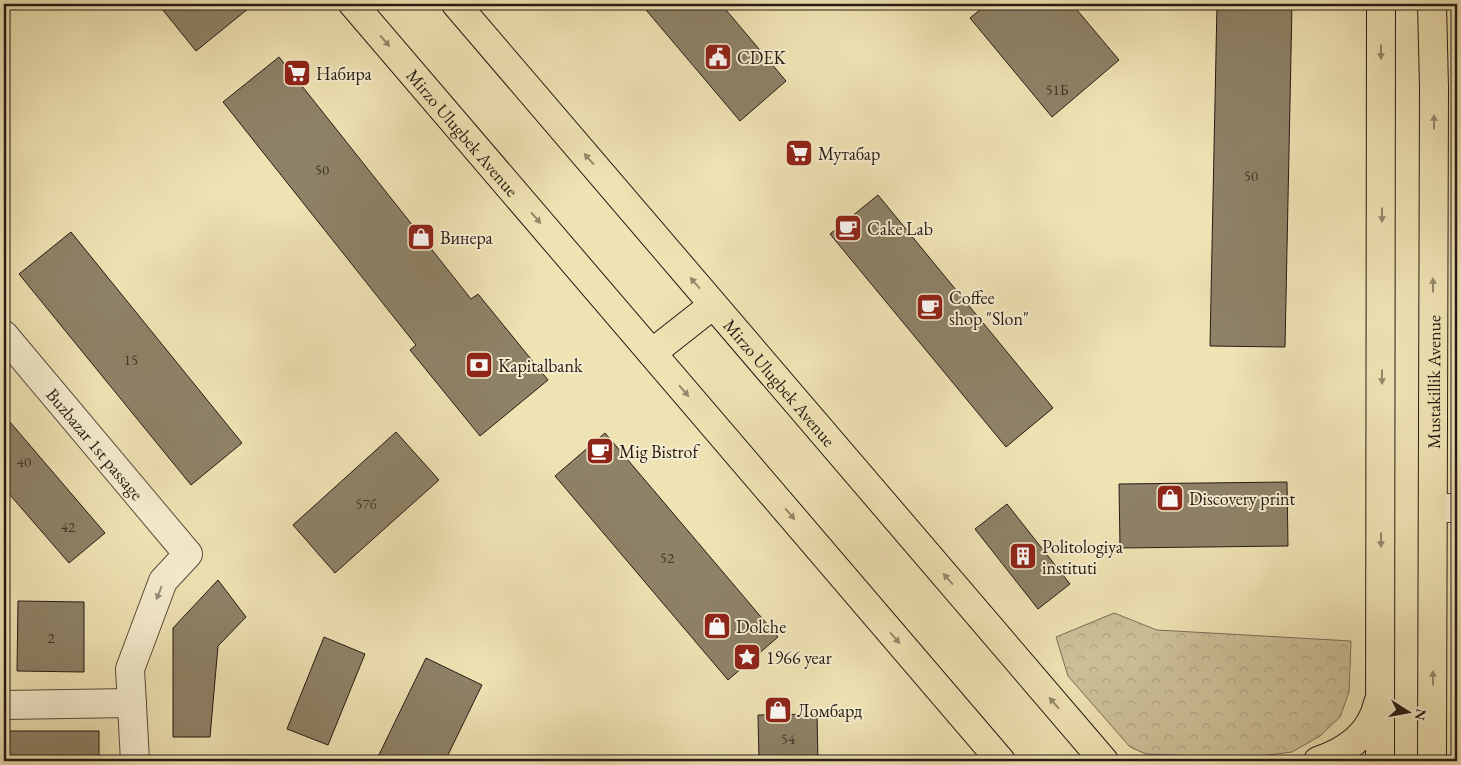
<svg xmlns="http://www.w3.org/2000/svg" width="1461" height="765" font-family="'EB Garamond',serif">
<defs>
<pattern id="forest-crowns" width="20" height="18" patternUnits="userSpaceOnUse" patternTransform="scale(1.25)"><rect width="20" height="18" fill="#cdc098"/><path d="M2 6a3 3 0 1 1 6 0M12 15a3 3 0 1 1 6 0" fill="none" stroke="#b0a482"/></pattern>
</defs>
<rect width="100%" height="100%" fill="#efe2b3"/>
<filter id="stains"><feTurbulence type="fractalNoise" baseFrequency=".004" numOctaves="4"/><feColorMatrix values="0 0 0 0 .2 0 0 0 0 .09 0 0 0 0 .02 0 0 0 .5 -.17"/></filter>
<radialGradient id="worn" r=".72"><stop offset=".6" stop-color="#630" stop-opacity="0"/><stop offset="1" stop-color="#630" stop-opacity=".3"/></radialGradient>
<path fill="url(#forest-crowns)" stroke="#796e56" d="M 1114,613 L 1157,630 L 1351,641 L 1349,692 L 1340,717 L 1320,736 L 1292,752 L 1261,756 L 1218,757 L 1146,754 L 1130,747 L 1068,676 L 1056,637 Z"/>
<path fill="#8e8267" stroke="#251b14" d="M 158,4 L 254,4 L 196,51 Z
M 641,4 L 721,4 L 786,81 L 740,121 Z
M 987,4 L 1072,4 L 1119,60 L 1052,117 L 970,18 Z
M 1217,4 L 1292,4 L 1285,347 L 1210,346 Z
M 279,57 L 471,299 L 478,294 L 548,380 L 480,436 L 410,350 L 416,345 L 223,102 Z
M 878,195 L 1053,408 L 1006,447 L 830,234 Z
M 71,232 L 242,443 L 191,485 L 19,274 Z
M 4,415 L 105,533 L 69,563 L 4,488 Z
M 396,432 L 439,480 L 335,573 L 293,525 Z
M 605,433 L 778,637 L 728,680 L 555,476 Z
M 1287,482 L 1288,546 L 1120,548 L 1119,484 Z
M 1007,504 L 1070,584 L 1038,609 L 975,529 Z
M 218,580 L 246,617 L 218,646 L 210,737 L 173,737 L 173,628 Z
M 18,601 L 84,602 L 84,672 L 17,671 Z
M 324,637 L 365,654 L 328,745 L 287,729 Z
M 426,658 L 482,685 L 445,761 L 376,761 Z
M 817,714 L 818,761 L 759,761 L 758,715 Z
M 4,731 L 99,731 L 99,761 L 4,761 Z"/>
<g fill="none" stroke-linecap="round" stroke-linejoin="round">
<g stroke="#584d3c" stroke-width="30">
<g id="street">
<path id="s1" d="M 4,335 L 188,554 L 163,581 L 130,669 L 135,761"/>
<path d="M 1433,508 L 1457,508"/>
<path d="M 4,705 L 132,703"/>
</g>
</g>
<g stroke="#251b14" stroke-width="30">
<g id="primary">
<path id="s2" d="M 353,4 L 1001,761"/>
<path id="s3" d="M 456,4 L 1104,761"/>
<path d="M 652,353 L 713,305"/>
<path d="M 1318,761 C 1346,751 1371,735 1378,703"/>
<path d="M 1380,761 L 1381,4"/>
<path id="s4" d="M 1432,761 L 1434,87 L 1432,4"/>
</g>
</g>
<use href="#street" stroke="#f5ecce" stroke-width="28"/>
<use href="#primary" stroke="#efe2b3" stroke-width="28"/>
</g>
<defs><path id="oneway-solid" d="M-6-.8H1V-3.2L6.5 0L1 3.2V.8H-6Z" transform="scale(1.25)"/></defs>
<g fill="#94886b">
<use href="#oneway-solid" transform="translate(385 41) rotate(49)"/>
<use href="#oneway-solid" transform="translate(1381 52) rotate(90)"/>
<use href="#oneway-solid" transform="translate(1434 122) rotate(-90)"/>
<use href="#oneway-solid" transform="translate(589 159) rotate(-131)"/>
<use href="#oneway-solid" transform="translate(1382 215) rotate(90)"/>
<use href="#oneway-solid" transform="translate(536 218) rotate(49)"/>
<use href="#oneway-solid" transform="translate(695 283) rotate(-131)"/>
<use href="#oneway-solid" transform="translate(1433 285) rotate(-90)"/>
<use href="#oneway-solid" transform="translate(1382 377) rotate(90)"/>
<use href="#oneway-solid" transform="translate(684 391) rotate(49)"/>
<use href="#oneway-solid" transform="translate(790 514) rotate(49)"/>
<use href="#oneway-solid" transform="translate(1381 540) rotate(90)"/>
<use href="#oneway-solid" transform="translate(948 579) rotate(-131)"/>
<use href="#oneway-solid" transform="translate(895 638) rotate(49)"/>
<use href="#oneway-solid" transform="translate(1433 678) rotate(-90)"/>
<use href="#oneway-solid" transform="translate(1054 703) rotate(-131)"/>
</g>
<use fill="#978e7a" href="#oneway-solid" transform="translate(159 593) rotate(111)"/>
<defs>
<g id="civic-square" transform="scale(1.4375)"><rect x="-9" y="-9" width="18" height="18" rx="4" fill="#8f2418" stroke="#f5ecce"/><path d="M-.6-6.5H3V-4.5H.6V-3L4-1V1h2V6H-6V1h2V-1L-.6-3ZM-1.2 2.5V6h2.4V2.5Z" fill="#fff"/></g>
<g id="supermarket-square" transform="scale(1.4375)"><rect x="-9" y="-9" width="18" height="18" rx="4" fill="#8f2418" stroke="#f5ecce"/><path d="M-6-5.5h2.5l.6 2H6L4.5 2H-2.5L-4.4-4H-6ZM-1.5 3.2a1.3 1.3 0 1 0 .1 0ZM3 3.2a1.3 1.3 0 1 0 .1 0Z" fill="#fff"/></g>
<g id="cafe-square" transform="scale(1.4375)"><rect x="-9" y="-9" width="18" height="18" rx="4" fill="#8f2418" stroke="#f5ecce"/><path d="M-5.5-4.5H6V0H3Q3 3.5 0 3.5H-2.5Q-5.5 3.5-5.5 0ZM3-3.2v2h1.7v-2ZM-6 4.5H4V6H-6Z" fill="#fff"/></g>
<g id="shop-square" transform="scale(1.4375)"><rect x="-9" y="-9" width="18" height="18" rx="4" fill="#8f2418" stroke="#f5ecce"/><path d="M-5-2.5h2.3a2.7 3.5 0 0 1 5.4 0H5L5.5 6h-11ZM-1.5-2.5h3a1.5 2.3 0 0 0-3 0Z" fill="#fff"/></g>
<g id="bank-square" transform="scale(1.4375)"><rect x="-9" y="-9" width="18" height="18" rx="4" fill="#8f2418" stroke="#f5ecce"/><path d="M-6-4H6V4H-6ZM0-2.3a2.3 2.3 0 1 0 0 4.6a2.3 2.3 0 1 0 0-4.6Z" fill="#fff"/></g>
<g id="building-square" transform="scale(1.4375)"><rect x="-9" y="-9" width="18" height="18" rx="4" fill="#8f2418" stroke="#f5ecce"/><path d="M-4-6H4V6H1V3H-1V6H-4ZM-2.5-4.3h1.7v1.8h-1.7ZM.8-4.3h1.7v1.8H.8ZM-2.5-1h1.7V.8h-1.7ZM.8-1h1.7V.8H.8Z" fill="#fff"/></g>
<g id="sight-square" transform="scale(1.4375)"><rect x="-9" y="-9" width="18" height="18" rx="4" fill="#8f2418" stroke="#f5ecce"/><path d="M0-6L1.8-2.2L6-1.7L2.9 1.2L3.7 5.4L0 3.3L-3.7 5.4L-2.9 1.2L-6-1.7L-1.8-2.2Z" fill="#fff"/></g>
</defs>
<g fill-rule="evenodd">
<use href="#civic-square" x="718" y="57"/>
<use href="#supermarket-square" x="297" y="73"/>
<use href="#supermarket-square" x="799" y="153"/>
<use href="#cafe-square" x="848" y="228"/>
<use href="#shop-square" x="421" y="237"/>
<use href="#cafe-square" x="930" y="307"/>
<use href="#bank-square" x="479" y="365"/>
<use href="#cafe-square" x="600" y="451"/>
<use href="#shop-square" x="1170" y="498"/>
<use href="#building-square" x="1023" y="556"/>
<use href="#shop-square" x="717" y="626"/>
<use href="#sight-square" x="747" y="657"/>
<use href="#shop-square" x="778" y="710"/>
</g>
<g text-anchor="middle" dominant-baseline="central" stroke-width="4" stroke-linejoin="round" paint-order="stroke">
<g font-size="15" fill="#3f3529">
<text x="1057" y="89">51Б</text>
<text x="322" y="169">50</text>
<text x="1251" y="175">50</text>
<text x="131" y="359">15</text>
<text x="24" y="461">40</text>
<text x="366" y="503">57б</text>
<text x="68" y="526">42</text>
<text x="667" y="557">52</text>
<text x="51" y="637">2</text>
<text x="788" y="738">54</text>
</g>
<g font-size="18" fill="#251b14" stroke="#f5ecce" text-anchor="start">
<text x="737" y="57">CDEK</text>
<text x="316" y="73">Набира</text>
<text x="818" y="153">Мутабар</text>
<text x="867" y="228">Cake Lab</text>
<text x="440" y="237">Винера</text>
<text x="949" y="297">Coffee<tspan x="949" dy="21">shop "Slon"</tspan></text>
<text x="498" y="365">Kapitalbank</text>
<text x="619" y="451">Mig Bistrof</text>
<text x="1189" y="498">Discovery print</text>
<text x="1042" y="546">Politologiya<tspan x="1042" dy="21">instituti</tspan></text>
<text x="736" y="626">Dolche</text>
<text x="766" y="657">1966 year</text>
<text x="797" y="710">Ломбард</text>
</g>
<g font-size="18" fill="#251b14" stroke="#f5ecce">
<text stroke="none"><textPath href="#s2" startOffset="169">Mirzo Ulugbek Avenue</textPath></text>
<text stroke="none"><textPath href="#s3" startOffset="498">Mirzo Ulugbek Avenue</textPath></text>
<text stroke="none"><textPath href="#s4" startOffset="379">Mustakillik Avenue</textPath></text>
<text stroke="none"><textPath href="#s1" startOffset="142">Buzbazar 1st passage</textPath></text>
</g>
</g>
<rect width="1461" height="765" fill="none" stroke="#efe2b3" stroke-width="20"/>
<rect x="5" y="5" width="1451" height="755" fill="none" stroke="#251b14" stroke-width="2.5"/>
<rect x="10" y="10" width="1441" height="745" fill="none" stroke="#251b14"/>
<g transform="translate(1408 712) rotate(101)" stroke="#f5ecce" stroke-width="4" paint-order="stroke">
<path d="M0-4L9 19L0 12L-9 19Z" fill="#251b14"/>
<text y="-8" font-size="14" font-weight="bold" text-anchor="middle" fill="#251b14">N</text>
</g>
<rect width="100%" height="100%" filter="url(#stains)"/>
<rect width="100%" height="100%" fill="url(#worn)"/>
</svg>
